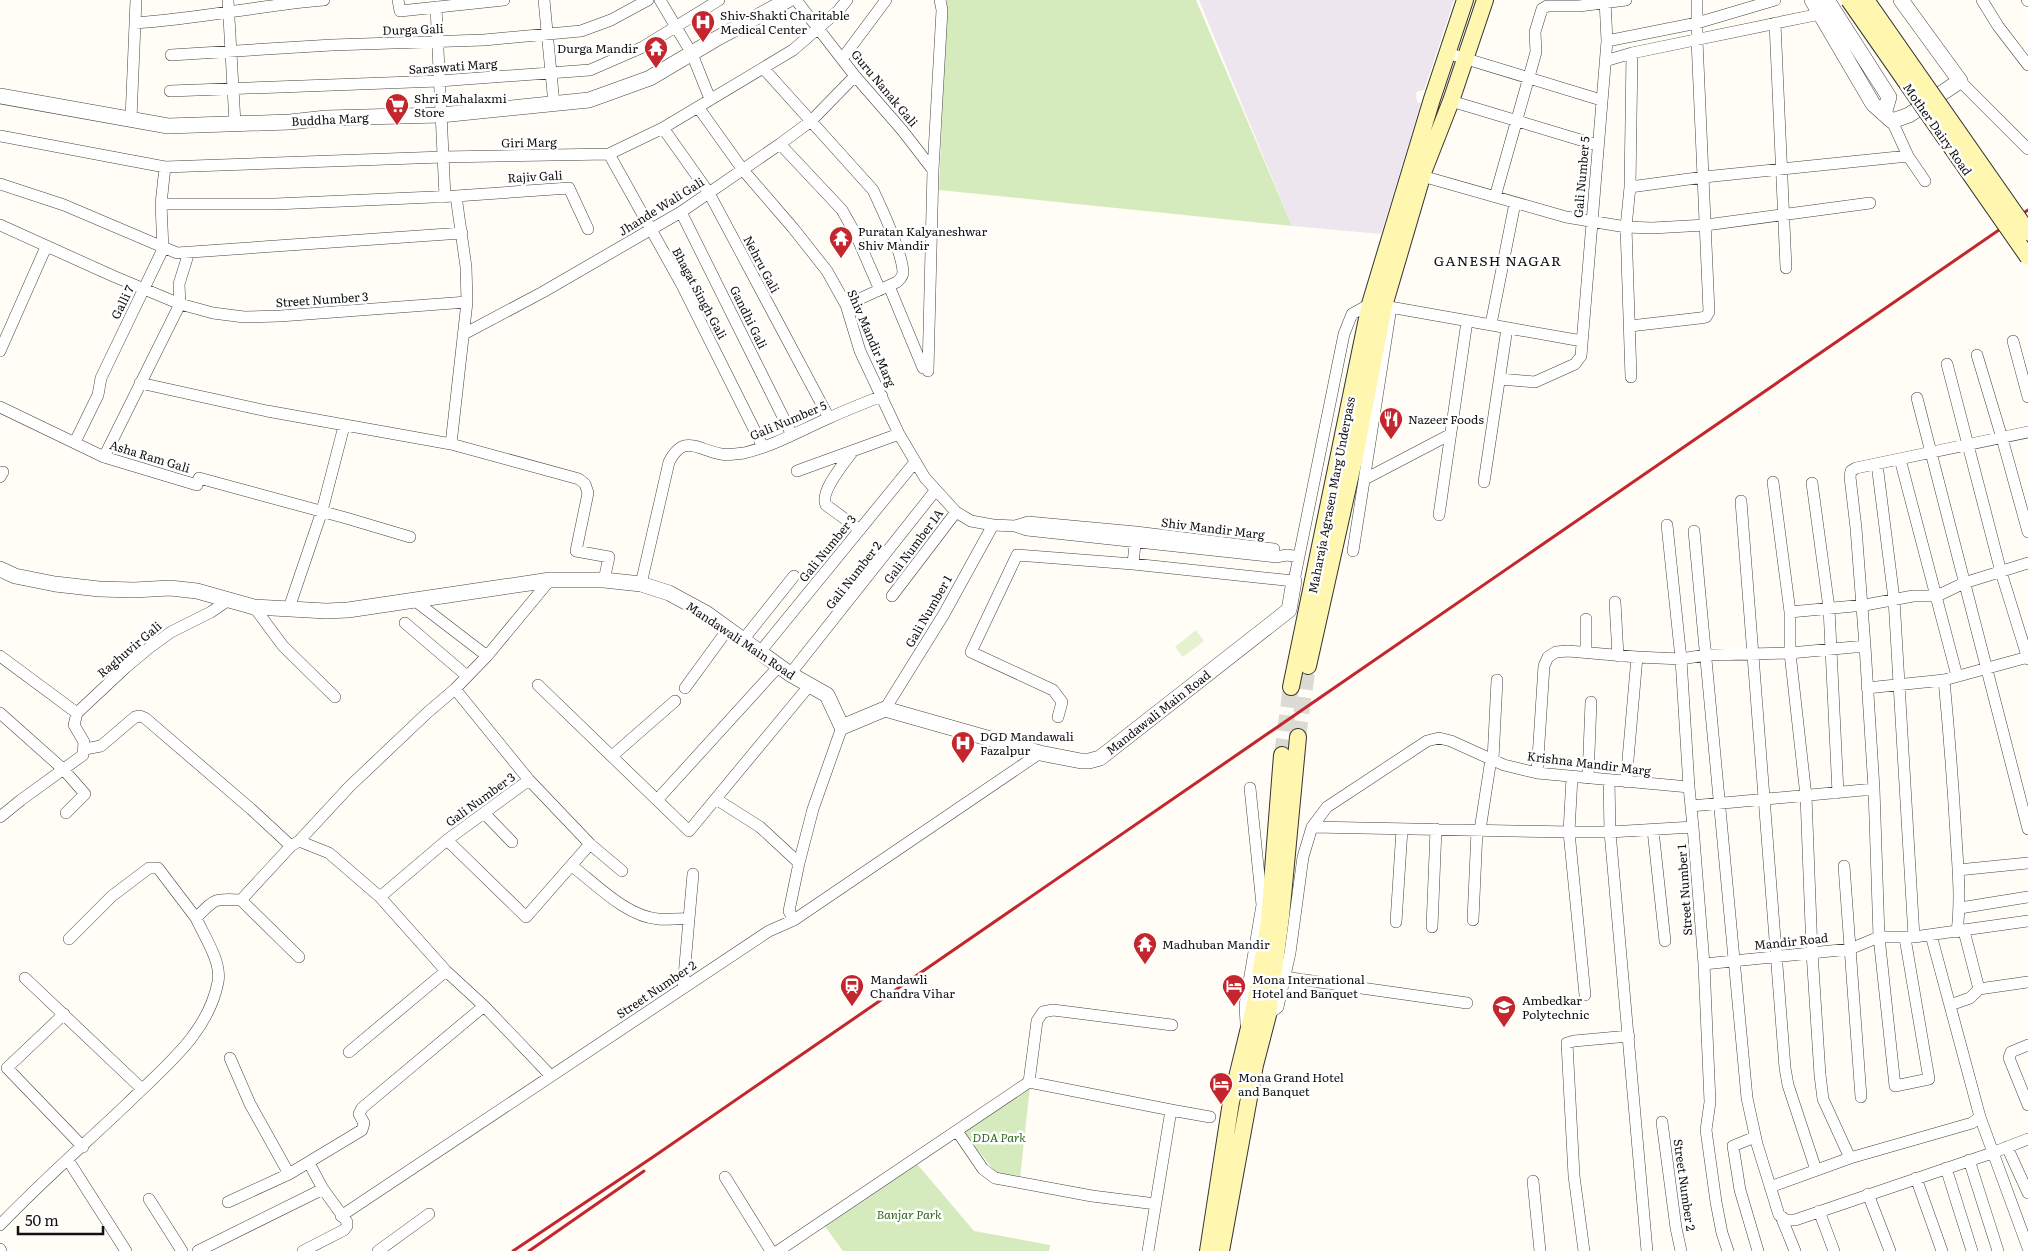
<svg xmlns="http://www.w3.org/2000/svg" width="2028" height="1251" font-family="Literata,serif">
<rect width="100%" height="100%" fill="#fffdf5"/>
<path fill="#eee6ef" d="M 1199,0 L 1454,0 L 1424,90 L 1416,92 L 1417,102 L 1421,103 L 1381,234 L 1292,226 Z"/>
<path fill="#d5ebbd" d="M 947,0 L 1196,0 L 1292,226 L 939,190 Z
M 1030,1086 L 1020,1178 L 997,1174 L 963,1131 Z
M 917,1164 L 974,1231 L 1050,1245 L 1049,1251 L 843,1251 L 824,1225 Z"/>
<path fill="#e6f2cf" d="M 1196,630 L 1204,641 L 1183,657 L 1175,647 Z"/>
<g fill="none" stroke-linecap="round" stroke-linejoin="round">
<path stroke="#dbdad3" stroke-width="16" stroke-dasharray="16 8" stroke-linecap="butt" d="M 1298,737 L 1308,666
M 1282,755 L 1291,687"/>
<g stroke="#444" stroke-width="12">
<path id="minor" d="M 228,0 L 235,123
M 398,0 L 400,11 L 504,0
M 544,0 L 554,104
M 660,0 L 692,54 L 710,99
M 796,0 L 855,76 L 902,130 L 933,170
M 1982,0 L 1998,26 L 2028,65
M 2027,0 L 2028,1
M 436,7 L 445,197
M 135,23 C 199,19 261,5 324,0
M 1775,23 L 1786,268
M 1607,41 L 1697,23 L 1775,0
M 1447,53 L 1601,100
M 171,55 L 332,45 L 484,40 L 581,31 L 611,20 L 648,0
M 842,59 L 886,0
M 1605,61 L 1632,53 L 1820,14
M 763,68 L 873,190 C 882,209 902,252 903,272 C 903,277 900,279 897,282 L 846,305
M 1960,81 L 2028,149
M 170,91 L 439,81 L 590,70 L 643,47 L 719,0
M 1451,101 L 1597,145
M 698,107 L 743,170 L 793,228 L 827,271 L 846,305 L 860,351 L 899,434 L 925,478 L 956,512 L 971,521 L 993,525 L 1015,526 L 1027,530 L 1276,557 L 1287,555 L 1299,557
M 131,119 L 136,0
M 1892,121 L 1908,156 L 1925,181
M 663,128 L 709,193 L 829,418
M 0,136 L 165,167 L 443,157 L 609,154 L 663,128 L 793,50 L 838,11 L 847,0
M 780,144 L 842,210 L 856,235 L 880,290
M 609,154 L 682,285 L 763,447
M 1422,176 L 1566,217 L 1626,227 L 1652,228 L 1706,225 L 1870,203
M 0,184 L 64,205 L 177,253 L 462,233
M 1630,187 L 1704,177 L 1908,156
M 456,196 L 569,188 L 588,229
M 1495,197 L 1536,52 L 1535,32 L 1542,9 L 1547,6 L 1579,6 L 1626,0
M 161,204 L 275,204 L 456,196 L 466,267 L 467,302 L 451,444
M 681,212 L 792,435
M 0,225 L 113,276 L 180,304 L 213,313 L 244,317 L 280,316 L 467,302
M 889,286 L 923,368
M 1491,324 L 1515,203
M 1630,326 L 1700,318 L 1706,317 L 1709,312 L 1697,40 L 1697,0
M 464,334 L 543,292 L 681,212 L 780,144 L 811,121 L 855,76
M 2013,341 L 2028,397
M 0,351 L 46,247
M 1977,355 L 2002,438 L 2028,532
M 1947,364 L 2001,572 L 2028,659
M 928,371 L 933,170 L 942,10 L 940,0
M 1631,377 L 1626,227 L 1630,187 L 1632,53
M 1500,379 L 1535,382 L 1575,364 L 1581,356 L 1607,41 L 1605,0
M 140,383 L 267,411 L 451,444 L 579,479 L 585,484 L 588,493 L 576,551 L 609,557 L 604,580
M 1917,398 L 2028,829
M 0,407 L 104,457 L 197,485 L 199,478 L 346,518 L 410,537
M 75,442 L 98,395 L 101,378 L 163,249 L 161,204 L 165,167
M 853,451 C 845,462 819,492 826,505 L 860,530
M 104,457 L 180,304 L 179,284 L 189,252
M 1900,459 L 1957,676
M 1877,464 L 1894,599 L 1914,937
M 797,471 L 899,434
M 0,477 L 3,472
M 1365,479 L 1451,434
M 1484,482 L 1507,328
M 1773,482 L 1790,612 L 1790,653 L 1806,796 L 1812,952 L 1820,1075 L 1823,1099 L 1850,1158
M 1812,483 L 1829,608 L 1838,793
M 1741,501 L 1785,1068 L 1788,1085 L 1816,1170
M 1439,515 L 1467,321
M 1667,525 L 1681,659 L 1689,787 L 1693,827 L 1704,964 L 1710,1102 L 1706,1130 L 1716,1202 L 1722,1233 L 1728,1251
M 1015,526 L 1028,522 L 1136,532 L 1274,549
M 1694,531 L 1747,1098 L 1757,1144 L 1779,1215 L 1786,1220 L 1795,1220 L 1992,1153 L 2028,1139
M 1353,551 L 1390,314
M 1133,564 L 1136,534
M 641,584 L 669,462 C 684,433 698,450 721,454 C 727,455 737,454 744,453 C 774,446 801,430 829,418 C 846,410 864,403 882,396
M 892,596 L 956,512
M 414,600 L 487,656
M 1615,602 L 1618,656
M 254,607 L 283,646 L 335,697
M 289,608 L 322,511 L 344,426
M 1790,612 L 1865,605 L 1913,596 L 1937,596 L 1964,583 L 2028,563
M 1586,619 L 1586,652
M 405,623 L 467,676
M 743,640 L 794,576
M 760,652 L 915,462
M 0,656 L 77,713
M 790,674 L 935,491
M 1944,680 C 1949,732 1953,784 1956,836 C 1958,868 1961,900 1957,932
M 538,685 L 689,831 L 809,686
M 685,688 L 728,629
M 1867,688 L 1944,680 L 2028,657
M 455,689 L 529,780 L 590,844
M 885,709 L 944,614 L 993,525
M 0,713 L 64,770 L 85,794 L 66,813
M 1058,717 L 1062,702 L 1053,690 L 971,652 L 1017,555 L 1133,564 L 1294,581 L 1344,334 L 1352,314 L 1370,304 L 1384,306 L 1582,341
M 85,749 L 101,746 L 135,717 L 140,716 L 145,718 L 251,809 L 291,846
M 612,756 L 675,701
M 1493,760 L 1497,680
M 1537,773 L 1544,666 L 1548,657 L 1556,652 L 1568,651 L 1637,657 L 1681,659 L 1706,655 L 1790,653 L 1865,646
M 1588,778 L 1591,702
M 1609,780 L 1610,832 L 1647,1251
M 1626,782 L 1637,657
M 716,799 L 760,827 L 799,863
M 657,800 L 779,666
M 1691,806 L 1874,789
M 484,813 L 512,842
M 0,817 L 21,800 L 83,755 L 84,742 L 74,725 L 77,713 L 125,668 L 149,648 L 171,632 L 211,612 L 230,599
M 1312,827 L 1569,832 L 1572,777
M 1480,830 L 1491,759
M 1653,830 L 1665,941
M 447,840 L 529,780
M 299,841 L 350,786 L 427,713 L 455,689 L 487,656 L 550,580
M 572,866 C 597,885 626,916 658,919 C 668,920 679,918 689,919 L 693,874
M 1844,866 L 1861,1097
M 1958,870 L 2028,863
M 380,897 L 447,840 L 526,917 L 590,844 L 622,871
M 241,900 L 299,957
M 1960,908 L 2028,897
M 794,920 L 789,911 L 799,863 L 813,809 L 842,727
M 1473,920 L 1477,830
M 1396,922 L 1402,829
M 1432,927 L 1436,829
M 1964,931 L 1979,989
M 1931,935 L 1980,1117 L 2028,1248
M 1905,938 L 1929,1079 L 1895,1086 L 1879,937 L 1874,789 L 1865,646 L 1856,528 L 1850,477 L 1851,471 L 1856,468 L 2028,432
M 69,939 L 112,896 L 149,868 L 158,868 L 196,918
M 1704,964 L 1850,949 L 1879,937 L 1914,937 L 2028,921
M 1284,977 L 1467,1003
M 25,978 L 142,1089
M 683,988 L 689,919
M 1585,995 L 1569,832 L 1610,832 L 1693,827
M 1950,1005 L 1970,998 L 1979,989 L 2028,982
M 64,1014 L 7,1068 L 83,1147
M 1268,1015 L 1278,1007 L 1290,953 L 1303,857 L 1312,827 L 1327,807 L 1427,741 L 1439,738 L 1451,741 L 1504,765 L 1537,773 L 1689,787
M 1246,1024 L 1245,1005 L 1262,905 L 1250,788
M 2028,1045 L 2011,1052 L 2009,1058 L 2028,1105
M 349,1052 L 446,971
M 230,1058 L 250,1104 L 289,1174
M 1171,1110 L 1210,1117
M 1662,1122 L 1676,1228 L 1681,1251
M 957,1131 L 983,1169 L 995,1178 L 1092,1196 L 1156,1204
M 1755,1137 L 1733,1146 L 1740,1190 L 1758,1251
M 2007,1147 L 2028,1193
M 68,1160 L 126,1251
M 1969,1160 L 1998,1251
M 1946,1168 L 1972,1251
M 725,1177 L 771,1251
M 1916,1178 L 1942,1251
M 1533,1181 L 1540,1251
M 1770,1187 L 1850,1158 L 1972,1123 L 1980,1117
M 1868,1194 L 1890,1251
M 149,1199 L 182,1251
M 228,1202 L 289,1174 L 362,1130 L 364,1123 L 359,1114 L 362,1108 L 484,1006
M 1819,1211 L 1834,1251
M 341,1216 L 769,931 L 794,920 L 1040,753
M 1782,1219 L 1795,1251
M 0,1225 C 41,1182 86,1143 129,1102 C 164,1067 208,1034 218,982 C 222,962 204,936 196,918 C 215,899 214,898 241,900 L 291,846 L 299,841 L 329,853 L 380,897 L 446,971 L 484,1006 L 551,1076
M 0,1249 L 1,1251
M 198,1251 L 323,1189
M 303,1251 L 344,1230 L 347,1226 L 347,1222 L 323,1189 L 309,1163
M 378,1251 L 429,1214
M 778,1251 L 1029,1082
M 1148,1251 L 1171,1110 L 1029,1082 L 1037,1021 L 1043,1012 L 1053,1010 L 1172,1025
M 1584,1251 L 1574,1176 L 1567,1043 L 1574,1041 L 1629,1036"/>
</g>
<g stroke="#444" stroke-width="16">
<path id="tertiary" d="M 1812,0 L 1873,104 L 1892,121 L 1909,115 L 1960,81 L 1901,0
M 1827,0 L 1889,97 L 1884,114
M 0,96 L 168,126 L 290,122 L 326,118 L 441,115 L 589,100 L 650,78 L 714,40 L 788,0
M 0,569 L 15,576 L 55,584 L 99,589 L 134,590 L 170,588 L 197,591 L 254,607 L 326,611 L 348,610 L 550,580 L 604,580 L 641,584 L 669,593 L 706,613 L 790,674 L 827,695 L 842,727 L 885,709 L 1040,753 L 1081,761 L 1089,761 L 1100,758 L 1289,610 L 1294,581"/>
</g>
<g stroke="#333" stroke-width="18">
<path id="secondary" d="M 1308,666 L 1356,451 L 1384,306 L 1424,170 L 1451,101 L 1485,0
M 1291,687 L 1370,304 L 1432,99 L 1465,0
M 1208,1251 L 1231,1102 L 1256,999 L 1269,921 L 1282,755
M 1221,1251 L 1255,1065 L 1268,1015 L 1281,917 L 1298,737"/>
</g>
<use href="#minor" stroke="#fff" stroke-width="11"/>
<use href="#tertiary" stroke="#fff" stroke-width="15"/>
<use href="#secondary" stroke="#fff6b0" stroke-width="16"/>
<path stroke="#c4262e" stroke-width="3" d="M 513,1251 L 653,1157 L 2028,210
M 529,1251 L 644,1171"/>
<g stroke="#333" stroke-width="18" stroke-linecap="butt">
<path id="secondary-bridge" d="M 1849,0 L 2028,257
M 1866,0 L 2028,232"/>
</g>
<use href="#secondary-bridge" stroke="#fff6b0" stroke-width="16"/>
</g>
<defs>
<g id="hospital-pin" transform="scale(1.25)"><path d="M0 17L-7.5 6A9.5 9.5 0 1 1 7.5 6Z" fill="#c4262e" stroke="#fff"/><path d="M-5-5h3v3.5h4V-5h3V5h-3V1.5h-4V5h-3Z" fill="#fff"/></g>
<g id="temple-pin" transform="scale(1.25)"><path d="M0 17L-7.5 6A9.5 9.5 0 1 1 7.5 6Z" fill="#c4262e" stroke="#fff"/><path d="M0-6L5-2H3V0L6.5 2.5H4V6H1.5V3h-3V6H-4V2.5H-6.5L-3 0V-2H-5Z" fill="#fff"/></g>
<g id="supermarket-pin" transform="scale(1.25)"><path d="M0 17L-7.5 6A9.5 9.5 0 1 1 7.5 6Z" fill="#c4262e" stroke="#fff"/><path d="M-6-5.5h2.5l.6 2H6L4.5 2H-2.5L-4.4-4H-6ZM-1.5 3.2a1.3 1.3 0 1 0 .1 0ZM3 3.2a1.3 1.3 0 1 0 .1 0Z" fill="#fff"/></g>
<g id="restaurant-pin" transform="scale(1.25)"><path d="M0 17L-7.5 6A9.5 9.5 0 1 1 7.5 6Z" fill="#c4262e" stroke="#fff"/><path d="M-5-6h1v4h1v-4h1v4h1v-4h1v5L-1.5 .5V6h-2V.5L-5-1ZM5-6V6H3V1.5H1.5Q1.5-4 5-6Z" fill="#fff"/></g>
<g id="station-pin" transform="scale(1.25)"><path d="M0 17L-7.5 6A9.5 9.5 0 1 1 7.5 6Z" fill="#c4262e" stroke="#fff"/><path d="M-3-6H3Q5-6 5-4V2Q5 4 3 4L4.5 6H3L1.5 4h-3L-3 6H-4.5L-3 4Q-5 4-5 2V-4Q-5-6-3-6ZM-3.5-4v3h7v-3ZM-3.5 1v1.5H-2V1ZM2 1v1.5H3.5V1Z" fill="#fff"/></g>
<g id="hotel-pin" transform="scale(1.25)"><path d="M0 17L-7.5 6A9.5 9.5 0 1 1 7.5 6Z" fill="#c4262e" stroke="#fff"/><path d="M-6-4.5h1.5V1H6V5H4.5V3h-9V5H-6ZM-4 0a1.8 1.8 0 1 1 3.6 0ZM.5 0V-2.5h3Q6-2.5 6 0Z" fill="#fff"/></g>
<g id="university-pin" transform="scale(1.25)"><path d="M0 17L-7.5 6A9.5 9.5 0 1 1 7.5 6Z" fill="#c4262e" stroke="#fff"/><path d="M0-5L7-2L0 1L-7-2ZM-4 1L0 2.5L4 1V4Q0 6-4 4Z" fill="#fff"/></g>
</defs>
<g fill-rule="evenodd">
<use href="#hospital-pin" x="703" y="22"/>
<use href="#temple-pin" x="656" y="48"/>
<use href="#supermarket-pin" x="397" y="105"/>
<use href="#temple-pin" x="841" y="238"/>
<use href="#restaurant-pin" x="1391" y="419"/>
<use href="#hospital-pin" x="963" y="743"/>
<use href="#temple-pin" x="1145" y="944"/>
<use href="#station-pin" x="852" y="986"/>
<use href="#hotel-pin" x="1234" y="986"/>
<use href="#university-pin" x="1504" y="1007"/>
<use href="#hotel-pin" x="1221" y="1084"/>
</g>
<g text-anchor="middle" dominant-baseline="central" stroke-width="5" stroke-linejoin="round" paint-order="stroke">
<g font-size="12" fill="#111" stroke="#fff" text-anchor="start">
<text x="720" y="15">Shiv-Shakti Charitable<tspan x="720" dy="14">Medical Center</tspan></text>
<text x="638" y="48" text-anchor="end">Durga Mandir</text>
<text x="414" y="98">Shri Mahalaxmi<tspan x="414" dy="14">Store</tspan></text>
<text x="858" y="231">Puratan Kalyaneshwar<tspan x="858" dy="14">Shiv Mandir</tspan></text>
<text x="1408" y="419">Nazeer Foods</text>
<text x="980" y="736">DGD Mandawali<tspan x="980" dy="14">Fazalpur</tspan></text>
<text x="1162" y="944">Madhuban Mandir</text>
<text x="870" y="979">Mandawli<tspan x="870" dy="14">Chandra Vihar</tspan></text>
<text x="1252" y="979">Mona International<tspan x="1252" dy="14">Hotel and Banquet</tspan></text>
<text x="1522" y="1000">Ambedkar<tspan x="1522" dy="14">Polytechnic</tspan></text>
<text x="1238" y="1077">Mona Grand Hotel<tspan x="1238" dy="14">and Banquet</tspan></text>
</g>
<g font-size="12" fill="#111" stroke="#fff">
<text transform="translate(413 29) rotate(-2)">Durga Gali</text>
<text transform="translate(453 66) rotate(-4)">Saraswati Marg</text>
<text transform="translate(885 88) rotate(50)">Guru Nanak Gali</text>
<text transform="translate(330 119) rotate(-3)">Buddha Marg</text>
<text transform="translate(1938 129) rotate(55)">Mother Dairy Road</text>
<text transform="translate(529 142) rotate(-1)">Giri Marg</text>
<text transform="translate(535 176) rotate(-3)">Rajiv Gali</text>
<text transform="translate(1581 177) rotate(-85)">Gali Number 5</text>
<text transform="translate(661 206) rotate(-32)">Jhande Wali Gali</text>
<text transform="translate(762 264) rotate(62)">Nehru Gali</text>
<text transform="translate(700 293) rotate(62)">Bhagat Singh Gali</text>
<text transform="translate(322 299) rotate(-4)">Street Number 3</text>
<text transform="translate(122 302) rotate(-64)">Galli 7</text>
<text transform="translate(749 317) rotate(64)">Gandhi Gali</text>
<text transform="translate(872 338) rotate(67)">Shiv Mandir Marg</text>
<text transform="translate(788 420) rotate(-23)">Gali Number 5</text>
<text transform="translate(150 456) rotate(17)">Asha Ram Gali</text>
<text transform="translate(1331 495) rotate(-79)">Maharaja Agrasen Marg Underpass</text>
<text transform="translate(1213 528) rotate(7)">Shiv Mandir Marg</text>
<text transform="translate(913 546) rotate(-53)">Gali Number 1A</text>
<text transform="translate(827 548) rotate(-51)">Gali Number 3</text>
<text transform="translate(853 575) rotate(-52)">Gali Number 2</text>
<text transform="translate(928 611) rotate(-60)">Gali Number 1</text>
<text transform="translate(741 640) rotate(34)">Mandawali Main Road</text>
<text transform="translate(129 649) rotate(-40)">Raghuvir Gali</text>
<text transform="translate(1158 712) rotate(-38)">Mandawali Main Road</text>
<text transform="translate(1589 763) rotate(7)">Krishna Mandir Marg</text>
<text transform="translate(480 799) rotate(-36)">Gali Number 3</text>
<text transform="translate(1684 890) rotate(-94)">Street Number 1</text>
<text transform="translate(1791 941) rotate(-6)">Mandir Road</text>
<text transform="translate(656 989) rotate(-34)">Street Number 2</text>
<text transform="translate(1685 1185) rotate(82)">Street Number 2</text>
</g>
<g font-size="12" font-style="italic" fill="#2f6b1f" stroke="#fff">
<text x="999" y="1137">DDA Park</text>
<text x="909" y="1214">Banjar Park</text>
</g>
<g font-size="14" letter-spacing="1" fill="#111" stroke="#fff">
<text x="1498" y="260">GANESH NAGAR</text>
</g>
</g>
<path d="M18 1226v8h85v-8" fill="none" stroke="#111111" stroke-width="2.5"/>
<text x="25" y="1226" font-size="15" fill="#111111" stroke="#ffffff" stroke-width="4" paint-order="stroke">50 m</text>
</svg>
